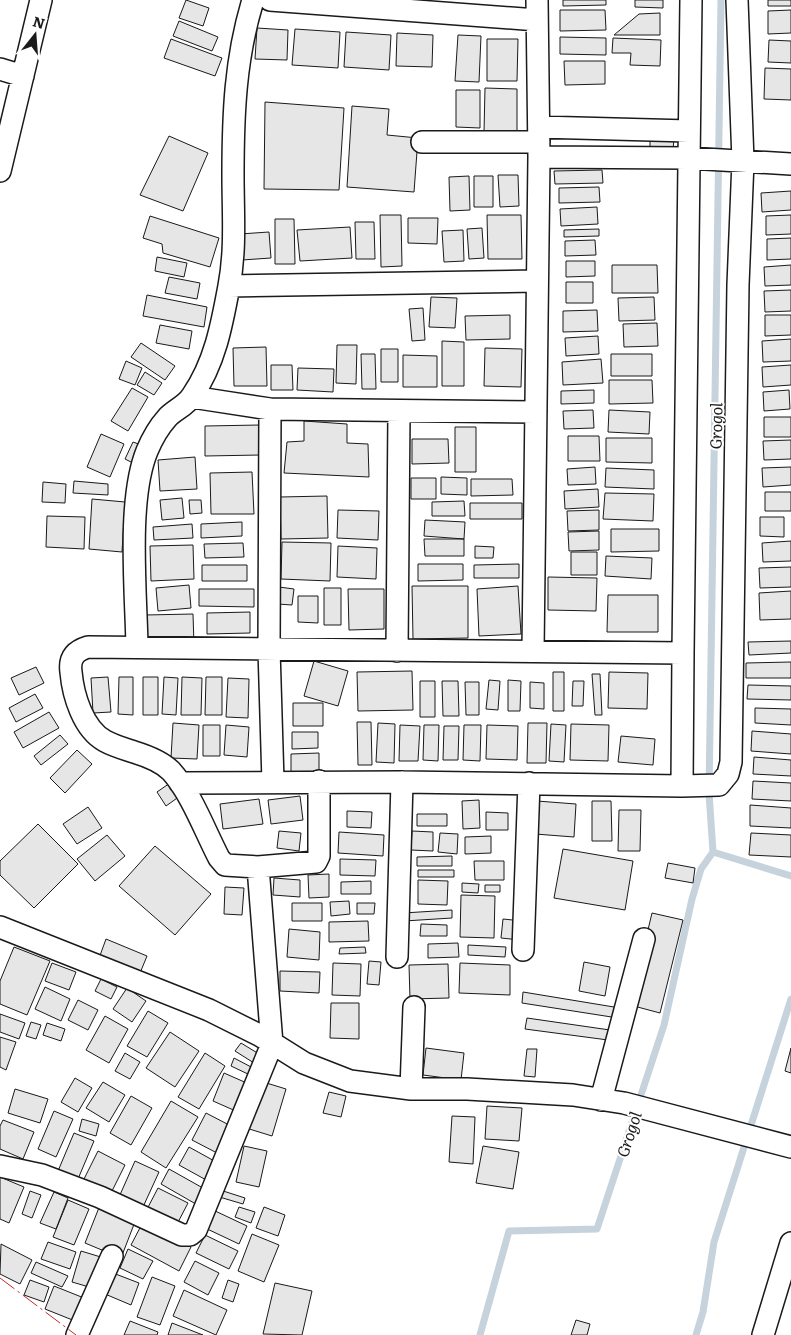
<svg xmlns="http://www.w3.org/2000/svg" width="791" height="1335" font-family="Literata,serif">
<rect width="100%" height="100%" fill="#fff"/>
<g fill="none" stroke-linecap="round" stroke-linejoin="round">
<path stroke="#c6d2dc" stroke-width="7" d="M 721,0 L 709,793 L 713,852 L 791,876
M 480,1335 L 509,1231 L 597,1229 L 664,1025 L 692,899 L 701,869 L 713,852
M 696,1335 L 703,1312 L 714,1242 L 791,999"/>
</g>
<path fill="#e6e6e6" stroke="#1a1a1a" d="M 186,0 L 209,8 L 203,26 L 179,18 Z
M 563,0 L 606,0 L 606,5 L 563,6 Z
M 635,0 L 663,0 L 663,8 L 635,7 Z
M 768,0 L 791,0 L 791,6 L 768,6 Z
M 560,10 L 605,10 L 606,30 L 560,31 Z
M 791,10 L 791,33 L 768,34 L 768,11 Z
M 660,13 L 660,35 L 614,35 L 639,14 Z
M 179,21 L 218,37 L 212,51 L 173,36 Z
M 257,28 L 288,30 L 287,60 L 255,59 Z
M 295,29 L 340,32 L 338,68 L 292,65 Z
M 346,32 L 391,35 L 389,70 L 344,67 Z
M 397,33 L 433,35 L 432,67 L 396,66 Z
M 458,35 L 481,36 L 479,82 L 455,81 Z
M 560,37 L 606,38 L 606,55 L 560,54 Z
M 613,38 L 661,40 L 660,66 L 630,65 L 631,53 L 612,53 Z
M 171,39 L 222,58 L 215,76 L 164,58 Z
M 487,39 L 518,39 L 517,81 L 487,81 Z
M 769,40 L 791,41 L 791,63 L 768,62 Z
M 564,61 L 605,61 L 605,84 L 565,85 Z
M 765,68 L 791,69 L 791,100 L 764,99 Z
M 485,88 L 517,89 L 517,133 L 484,132 Z
M 456,90 L 480,90 L 480,128 L 456,127 Z
M 265,102 L 344,108 L 339,190 L 264,189 Z
M 352,106 L 389,109 L 387,135 L 418,138 L 414,192 L 347,187 Z
M 169,136 L 208,153 L 183,211 L 140,195 Z
M 650,137 L 674,137 L 673,151 L 650,151 Z
M 602,170 L 603,183 L 555,184 L 554,171 Z
M 498,175 L 518,175 L 519,206 L 500,207 Z
M 469,176 L 470,210 L 450,211 L 449,177 Z
M 474,176 L 493,176 L 493,207 L 474,207 Z
M 599,187 L 600,202 L 559,203 L 559,188 Z
M 791,191 L 791,210 L 762,212 L 761,193 Z
M 597,207 L 598,224 L 561,226 L 560,209 Z
M 380,215 L 401,215 L 402,266 L 381,267 Z
M 487,215 L 521,215 L 522,259 L 488,259 Z
M 791,215 L 791,234 L 766,235 L 766,216 Z
M 150,216 L 219,238 L 210,267 L 163,253 L 162,244 L 143,238 Z
M 408,218 L 438,218 L 437,244 L 408,243 Z
M 275,219 L 294,219 L 295,264 L 275,264 Z
M 355,222 L 374,222 L 375,259 L 356,259 Z
M 350,227 L 352,258 L 300,261 L 297,230 Z
M 482,228 L 484,258 L 469,259 L 467,229 Z
M 599,229 L 599,236 L 564,237 L 564,230 Z
M 463,230 L 464,261 L 444,262 L 442,231 Z
M 269,232 L 271,258 L 242,260 L 240,234 Z
M 791,238 L 791,259 L 767,260 L 767,239 Z
M 595,240 L 596,255 L 565,256 L 565,241 Z
M 157,257 L 187,263 L 184,277 L 155,271 Z
M 566,261 L 595,261 L 595,276 L 566,277 Z
M 612,265 L 657,265 L 658,293 L 612,293 Z
M 791,265 L 791,285 L 765,286 L 764,267 Z
M 169,277 L 200,283 L 197,299 L 165,293 Z
M 566,282 L 593,282 L 593,303 L 566,303 Z
M 791,290 L 791,311 L 765,312 L 764,291 Z
M 147,295 L 207,307 L 204,327 L 143,316 Z
M 431,297 L 457,298 L 455,328 L 429,327 Z
M 654,297 L 655,320 L 619,321 L 618,298 Z
M 423,308 L 425,340 L 412,341 L 409,309 Z
M 597,310 L 598,331 L 563,332 L 563,311 Z
M 510,315 L 510,339 L 466,340 L 465,316 Z
M 765,315 L 791,315 L 791,335 L 765,336 Z
M 657,323 L 658,346 L 624,347 L 623,324 Z
M 160,325 L 192,331 L 189,349 L 156,343 Z
M 598,336 L 599,354 L 566,356 L 565,338 Z
M 791,339 L 791,361 L 763,362 L 762,341 Z
M 442,341 L 464,342 L 464,386 L 442,386 Z
M 141,343 L 175,366 L 165,380 L 131,357 Z
M 337,345 L 357,345 L 356,384 L 336,383 Z
M 266,347 L 267,386 L 234,386 L 233,348 Z
M 485,348 L 522,349 L 521,387 L 484,386 Z
M 381,349 L 398,349 L 398,382 L 381,382 Z
M 361,354 L 375,354 L 376,389 L 362,389 Z
M 611,354 L 652,354 L 652,376 L 611,376 Z
M 403,355 L 437,356 L 437,387 L 403,387 Z
M 601,359 L 603,383 L 563,385 L 562,362 Z
M 126,361 L 142,368 L 135,385 L 119,379 Z
M 271,365 L 292,365 L 293,390 L 271,390 Z
M 791,365 L 791,385 L 763,387 L 762,367 Z
M 298,368 L 334,369 L 333,392 L 297,390 Z
M 145,372 L 162,383 L 154,395 L 137,385 Z
M 609,380 L 652,380 L 653,403 L 609,404 Z
M 132,388 L 148,397 L 128,431 L 111,421 Z
M 594,390 L 594,403 L 561,404 L 561,391 Z
M 789,390 L 790,409 L 764,411 L 763,392 Z
M 593,410 L 594,428 L 564,429 L 563,411 Z
M 609,410 L 650,412 L 649,434 L 608,432 Z
M 764,417 L 791,417 L 791,437 L 764,437 Z
M 304,421 L 347,424 L 347,443 L 368,444 L 369,477 L 284,473 L 287,442 L 304,441 Z
M 260,425 L 261,455 L 205,456 L 205,426 Z
M 455,427 L 476,427 L 476,472 L 455,472 Z
M 101,434 L 124,444 L 110,477 L 87,467 Z
M 568,436 L 599,436 L 600,461 L 568,461 Z
M 606,438 L 652,438 L 652,463 L 606,462 Z
M 412,439 L 448,439 L 449,463 L 412,464 Z
M 791,440 L 791,459 L 764,460 L 763,441 Z
M 133,442 L 141,445 L 133,463 L 125,459 Z
M 195,457 L 197,489 L 160,491 L 158,460 Z
M 595,467 L 596,484 L 568,485 L 567,469 Z
M 791,467 L 791,485 L 763,487 L 762,468 Z
M 606,468 L 654,470 L 654,489 L 605,487 Z
M 252,472 L 254,514 L 211,514 L 210,473 Z
M 441,477 L 467,478 L 467,495 L 441,494 Z
M 411,478 L 436,478 L 436,499 L 411,499 Z
M 471,479 L 512,479 L 513,495 L 471,496 Z
M 74,481 L 108,484 L 108,495 L 73,493 Z
M 43,482 L 66,484 L 65,503 L 42,502 Z
M 598,489 L 599,507 L 565,509 L 564,491 Z
M 765,492 L 791,492 L 791,511 L 765,511 Z
M 605,493 L 654,494 L 653,521 L 603,519 Z
M 327,496 L 328,538 L 281,539 L 280,497 Z
M 182,498 L 184,518 L 162,520 L 160,500 Z
M 92,499 L 125,502 L 122,552 L 89,549 Z
M 189,500 L 201,500 L 202,513 L 190,514 Z
M 464,501 L 465,516 L 432,516 L 432,502 Z
M 470,503 L 522,503 L 522,519 L 470,519 Z
M 338,510 L 379,511 L 378,540 L 337,538 Z
M 599,510 L 599,530 L 568,531 L 567,511 Z
M 47,516 L 85,517 L 84,549 L 46,547 Z
M 760,517 L 784,517 L 784,537 L 760,536 Z
M 425,520 L 465,522 L 464,539 L 424,536 Z
M 242,522 L 242,536 L 201,538 L 201,524 Z
M 192,524 L 193,538 L 154,540 L 153,527 Z
M 611,529 L 659,529 L 659,551 L 611,552 Z
M 599,531 L 599,550 L 569,551 L 568,532 Z
M 424,539 L 464,539 L 464,556 L 425,556 Z
M 791,541 L 791,561 L 763,562 L 762,543 Z
M 282,542 L 331,543 L 330,581 L 281,579 Z
M 243,543 L 244,557 L 205,558 L 204,544 Z
M 193,545 L 194,579 L 151,581 L 150,546 Z
M 338,546 L 377,548 L 376,579 L 337,577 Z
M 475,546 L 494,547 L 493,558 L 475,558 Z
M 571,552 L 597,552 L 597,575 L 571,575 Z
M 606,556 L 652,558 L 651,579 L 605,576 Z
M 418,564 L 463,564 L 463,580 L 418,581 Z
M 519,564 L 519,578 L 474,578 L 474,565 Z
M 202,565 L 247,565 L 247,581 L 202,581 Z
M 791,567 L 791,587 L 760,588 L 759,568 Z
M 548,577 L 597,578 L 596,611 L 548,610 Z
M 189,585 L 191,608 L 158,611 L 156,588 Z
M 412,586 L 468,586 L 468,638 L 413,639 Z
M 518,586 L 521,634 L 479,636 L 477,589 Z
M 279,587 L 294,589 L 292,605 L 277,604 Z
M 324,588 L 341,588 L 341,625 L 324,625 Z
M 199,589 L 254,589 L 254,607 L 199,606 Z
M 348,589 L 384,589 L 384,629 L 349,630 Z
M 791,591 L 791,619 L 760,620 L 759,593 Z
M 608,595 L 658,595 L 658,632 L 607,632 Z
M 298,596 L 318,596 L 318,623 L 298,622 Z
M 250,612 L 250,633 L 207,634 L 207,613 Z
M 193,614 L 194,645 L 145,645 L 145,615 Z
M 791,641 L 791,653 L 749,655 L 748,642 Z
M 314,661 L 348,671 L 338,706 L 304,696 Z
M 791,662 L 791,678 L 746,678 L 746,663 Z
M 36,667 L 44,683 L 19,695 L 11,678 Z
M 412,671 L 413,710 L 358,711 L 357,672 Z
M 553,672 L 564,672 L 564,711 L 553,711 Z
M 609,672 L 648,673 L 647,709 L 608,708 Z
M 592,674 L 600,674 L 602,715 L 595,715 Z
M 108,677 L 111,712 L 93,713 L 91,678 Z
M 119,677 L 133,677 L 133,715 L 118,714 Z
M 143,677 L 158,677 L 158,715 L 143,715 Z
M 164,677 L 178,678 L 176,715 L 162,714 Z
M 182,677 L 202,678 L 201,715 L 181,715 Z
M 206,677 L 222,677 L 222,715 L 205,715 Z
M 228,678 L 249,679 L 248,718 L 226,717 Z
M 489,680 L 500,681 L 498,710 L 486,709 Z
M 508,680 L 521,681 L 520,711 L 508,711 Z
M 420,681 L 435,681 L 435,717 L 420,717 Z
M 442,681 L 458,681 L 459,716 L 443,716 Z
M 573,681 L 584,681 L 583,706 L 572,706 Z
M 465,682 L 479,682 L 479,715 L 466,715 Z
M 530,682 L 544,683 L 544,709 L 530,708 Z
M 748,685 L 791,686 L 791,700 L 747,699 Z
M 35,694 L 43,708 L 16,722 L 9,708 Z
M 293,703 L 323,703 L 323,726 L 293,726 Z
M 755,708 L 791,709 L 791,725 L 755,723 Z
M 49,712 L 59,728 L 23,748 L 14,732 Z
M 357,722 L 371,722 L 372,765 L 358,765 Z
M 173,723 L 199,725 L 197,759 L 171,758 Z
M 378,723 L 395,724 L 394,763 L 376,762 Z
M 528,723 L 547,723 L 546,763 L 527,763 Z
M 551,724 L 566,725 L 564,762 L 549,761 Z
M 571,724 L 609,725 L 608,761 L 570,760 Z
M 203,725 L 220,725 L 220,756 L 203,756 Z
M 226,725 L 249,727 L 247,757 L 224,755 Z
M 400,725 L 420,726 L 418,761 L 399,761 Z
M 424,725 L 439,725 L 438,761 L 423,760 Z
M 464,725 L 481,725 L 480,761 L 463,760 Z
M 487,725 L 518,726 L 517,760 L 486,759 Z
M 444,726 L 459,726 L 458,760 L 443,760 Z
M 752,731 L 791,734 L 791,754 L 751,751 Z
M 292,732 L 318,732 L 318,748 L 292,749 Z
M 60,735 L 68,744 L 41,765 L 34,756 Z
M 621,736 L 655,739 L 653,765 L 618,762 Z
M 77,750 L 92,764 L 65,793 L 50,778 Z
M 319,753 L 319,773 L 291,773 L 291,754 Z
M 754,757 L 791,760 L 791,776 L 753,774 Z
M 753,781 L 791,783 L 791,801 L 752,799 Z
M 170,783 L 180,796 L 166,806 L 157,792 Z
M 300,796 L 303,820 L 271,824 L 268,800 Z
M 259,799 L 263,824 L 223,829 L 220,804 Z
M 479,800 L 480,828 L 463,829 L 462,801 Z
M 537,801 L 576,804 L 574,837 L 535,834 Z
M 592,801 L 611,801 L 612,841 L 592,841 Z
M 750,805 L 791,808 L 791,828 L 750,826 Z
M 88,807 L 102,828 L 77,844 L 63,824 Z
M 619,810 L 641,810 L 640,851 L 618,851 Z
M 347,811 L 372,812 L 371,828 L 347,827 Z
M 486,812 L 508,813 L 508,830 L 486,830 Z
M 417,814 L 447,814 L 447,826 L 417,826 Z
M 38,824 L 78,864 L 34,908 L 0,875 L 0,861 Z
M 279,831 L 301,833 L 299,851 L 277,848 Z
M 412,831 L 433,832 L 433,851 L 411,850 Z
M 339,832 L 384,835 L 383,856 L 338,853 Z
M 440,833 L 458,834 L 457,854 L 438,852 Z
M 751,833 L 791,835 L 791,857 L 749,855 Z
M 107,835 L 125,856 L 95,881 L 77,859 Z
M 491,836 L 491,853 L 465,854 L 465,837 Z
M 155,846 L 211,894 L 175,935 L 119,886 Z
M 563,849 L 633,861 L 625,910 L 554,898 Z
M 452,856 L 452,866 L 417,866 L 417,857 Z
M 340,859 L 376,860 L 375,876 L 340,875 Z
M 474,861 L 504,861 L 504,880 L 475,880 Z
M 668,863 L 695,868 L 693,883 L 665,878 Z
M 418,870 L 454,870 L 454,877 L 418,877 Z
M 329,874 L 329,897 L 309,898 L 308,875 Z
M 274,878 L 300,880 L 300,897 L 273,895 Z
M 418,880 L 448,881 L 447,905 L 418,904 Z
M 371,881 L 371,894 L 341,894 L 341,882 Z
M 462,883 L 479,884 L 478,893 L 462,892 Z
M 485,885 L 500,885 L 500,892 L 485,892 Z
M 225,887 L 244,888 L 242,915 L 224,914 Z
M 461,895 L 495,896 L 494,938 L 460,937 Z
M 349,901 L 350,914 L 331,916 L 330,902 Z
M 292,903 L 322,903 L 322,921 L 292,921 Z
M 357,903 L 375,903 L 374,914 L 357,914 Z
M 452,910 L 452,918 L 404,921 L 403,913 Z
M 652,913 L 683,920 L 660,1013 L 630,1005 Z
M 503,919 L 522,921 L 520,940 L 501,938 Z
M 368,921 L 369,941 L 329,942 L 329,922 Z
M 421,924 L 447,925 L 447,936 L 420,936 Z
M 289,929 L 320,932 L 319,960 L 287,957 Z
M 106,939 L 147,956 L 138,978 L 98,961 Z
M 458,943 L 459,957 L 428,958 L 428,944 Z
M 468,945 L 506,947 L 505,957 L 468,955 Z
M 14,947 L 50,961 L 27,1015 L 0,1004 L 0,981 Z
M 365,947 L 366,953 L 339,954 L 340,948 Z
M 369,961 L 381,962 L 379,985 L 367,984 Z
M 584,962 L 610,967 L 605,996 L 579,991 Z
M 52,963 L 76,972 L 69,990 L 45,981 Z
M 333,963 L 361,964 L 360,996 L 332,995 Z
M 460,963 L 510,965 L 510,995 L 459,993 Z
M 448,964 L 449,998 L 410,999 L 409,965 Z
M 280,971 L 320,972 L 319,993 L 280,991 Z
M 101,979 L 117,987 L 111,999 L 95,991 Z
M 45,987 L 70,999 L 61,1021 L 35,1009 Z
M 127,988 L 146,1001 L 132,1022 L 113,1009 Z
M 523,992 L 620,1008 L 618,1018 L 522,1003 Z
M 78,1000 L 98,1010 L 88,1030 L 68,1020 Z
M 331,1003 L 359,1003 L 359,1039 L 330,1038 Z
M 148,1011 L 168,1023 L 147,1057 L 127,1046 Z
M 0,1014 L 25,1023 L 19,1039 L 0,1032 Z
M 105,1016 L 128,1029 L 109,1063 L 86,1050 Z
M 527,1018 L 610,1030 L 608,1040 L 525,1029 Z
M 31,1022 L 41,1025 L 36,1039 L 26,1036 Z
M 47,1023 L 65,1029 L 61,1041 L 43,1035 Z
M 170,1032 L 199,1051 L 175,1087 L 146,1068 Z
M 0,1037 L 16,1042 L 6,1070 L 0,1067 Z
M 241,1043 L 259,1054 L 254,1063 L 235,1051 Z
M 426,1048 L 464,1053 L 461,1080 L 423,1075 Z
M 791,1048 L 791,1073 L 785,1071 Z
M 527,1049 L 537,1049 L 535,1077 L 524,1076 Z
M 125,1053 L 140,1062 L 130,1079 L 115,1071 Z
M 205,1053 L 225,1066 L 199,1109 L 178,1097 Z
M 234,1058 L 253,1068 L 250,1075 L 231,1066 Z
M 224,1073 L 249,1084 L 238,1112 L 213,1101 Z
M 75,1078 L 92,1088 L 78,1112 L 61,1102 Z
M 260,1081 L 286,1089 L 272,1136 L 246,1128 Z
M 103,1082 L 125,1095 L 109,1122 L 86,1108 Z
M 15,1089 L 48,1099 L 40,1123 L 8,1113 Z
M 329,1092 L 346,1096 L 341,1117 L 323,1113 Z
M 131,1096 L 152,1108 L 131,1145 L 110,1133 Z
M 171,1101 L 198,1117 L 166,1168 L 141,1152 Z
M 487,1106 L 522,1108 L 519,1141 L 485,1139 Z
M 54,1111 L 73,1119 L 56,1157 L 38,1149 Z
M 206,1113 L 231,1126 L 217,1153 L 192,1140 Z
M 452,1116 L 475,1117 L 473,1164 L 449,1162 Z
M 82,1119 L 99,1124 L 96,1136 L 79,1131 Z
M 3,1120 L 34,1132 L 23,1159 L 0,1149 L 0,1126 Z
M 74,1133 L 94,1141 L 78,1179 L 58,1171 Z
M 244,1146 L 267,1151 L 259,1187 L 236,1182 Z
M 483,1146 L 519,1152 L 513,1189 L 476,1183 Z
M 189,1147 L 218,1163 L 208,1181 L 179,1165 Z
M 98,1151 L 125,1165 L 110,1195 L 83,1181 Z
M 135,1161 L 159,1172 L 143,1207 L 119,1197 Z
M 169,1169 L 210,1192 L 201,1207 L 161,1184 Z
M 0,1177 L 24,1187 L 9,1223 L 0,1219 Z
M 158,1188 L 188,1203 L 175,1228 L 145,1213 Z
M 217,1189 L 245,1198 L 243,1204 L 216,1196 Z
M 30,1191 L 41,1195 L 32,1218 L 22,1214 Z
M 54,1192 L 68,1198 L 56,1229 L 40,1223 Z
M 68,1200 L 89,1209 L 74,1245 L 53,1237 Z
M 102,1200 L 138,1214 L 121,1258 L 85,1243 Z
M 239,1207 L 255,1212 L 251,1223 L 235,1217 Z
M 264,1207 L 285,1215 L 278,1236 L 256,1228 Z
M 211,1209 L 247,1226 L 239,1244 L 203,1227 Z
M 143,1222 L 191,1247 L 179,1271 L 131,1245 Z
M 252,1234 L 279,1245 L 264,1282 L 238,1271 Z
M 205,1235 L 238,1251 L 229,1269 L 196,1253 Z
M 48,1242 L 76,1252 L 70,1269 L 41,1259 Z
M 1,1244 L 32,1260 L 20,1284 L 0,1274 Z
M 128,1249 L 153,1261 L 143,1279 L 120,1268 Z
M 81,1251 L 104,1258 L 96,1289 L 72,1282 Z
M 195,1261 L 219,1273 L 208,1295 L 184,1282 Z
M 36,1262 L 68,1276 L 62,1287 L 31,1273 Z
M 113,1273 L 139,1283 L 131,1305 L 105,1294 Z
M 152,1277 L 175,1286 L 160,1325 L 137,1317 Z
M 30,1280 L 49,1287 L 44,1302 L 24,1295 Z
M 228,1280 L 239,1284 L 233,1302 L 222,1298 Z
M 275,1283 L 312,1291 L 302,1335 L 263,1334 Z
M 54,1286 L 89,1300 L 80,1323 L 45,1309 Z
M 184,1290 L 227,1310 L 216,1335 L 173,1316 Z
M 576,1320 L 590,1324 L 587,1335 L 571,1335 Z
M 130,1321 L 158,1332 L 157,1335 L 124,1335 Z
M 172,1323 L 203,1335 L 168,1335 Z"/>
<g fill="none" stroke-linecap="round" stroke-linejoin="round">
<g stroke="#1a1a1a" stroke-width="24">
<path id="street" d="M 270,0 L 537,20
M 0,69 L 23,76
M 539,127 L 689,131
M 422,142 L 539,142
M 539,157 L 688,158 L 791,164
M 0,171 L 41,0
M 229,286 L 537,281
M 192,397 L 270,409 L 536,412
M 270,409 L 269,649 L 273,782
M 137,647 C 136,591 127,500 147,451 C 152,439 158,428 167,418 C 174,410 186,406 192,396 C 215,363 222,324 229,286 C 236,249 233,213 233,176 C 233,115 235,59 253,0
M 397,651 L 399,412
M 533,651 L 539,157 L 537,0
M 683,653 L 682,786 L 719,785 L 728,774 L 731,762 L 738,285 L 743,161 L 737,0
M 319,781 L 319,856 L 316,862 L 258,867 L 225,865 L 219,858 C 205,831 191,793 171,771 C 161,761 147,756 134,752 C 125,749 114,746 105,741 C 83,729 73,695 71,672 C 69,658 75,651 88,647 L 683,653 L 691,0
M 180,783 L 402,782 L 682,786
M 0,927 L 209,1010 L 261,1036 L 304,1063 L 350,1081 L 411,1089 L 467,1089 L 573,1095 L 624,1103 L 791,1147
M 523,950 L 529,783
M 397,957 L 402,782
M 411,1089 L 414,1007
M 601,1100 L 644,939
M 0,1166 L 42,1175 L 100,1197 L 182,1235 L 190,1235 L 196,1230 L 272,1044 L 258,867
M 77,1335 L 112,1256
M 763,1335 L 791,1243"/>
</g>
<use href="#street" stroke="#fff" stroke-width="21"/>
<path stroke="#c62828" stroke-width="1" stroke-dasharray="18 4 2.5 4" stroke-linecap="butt" d="M 0,1278 L 76,1335"/>
</g>
<g text-anchor="middle" dominant-baseline="central" stroke-width="4" stroke-linejoin="round" paint-order="stroke">
<g font-size="16" font-style="italic" fill="#1a1a1a" stroke="#fff">
<text transform="translate(715 426) rotate(-89)">Grogol</text>
<text transform="translate(628 1134) rotate(-72)">Grogol</text>
</g>
</g>
<g transform="translate(35 35) rotate(17)" stroke="#ffffff" stroke-width="4" paint-order="stroke">
<path d="M0-4L9 19L0 12L-9 19Z" fill="#1a1a1a"/>
<text y="-8" font-size="14" font-weight="bold" text-anchor="middle" fill="#1a1a1a">N</text>
</g>
</svg>
